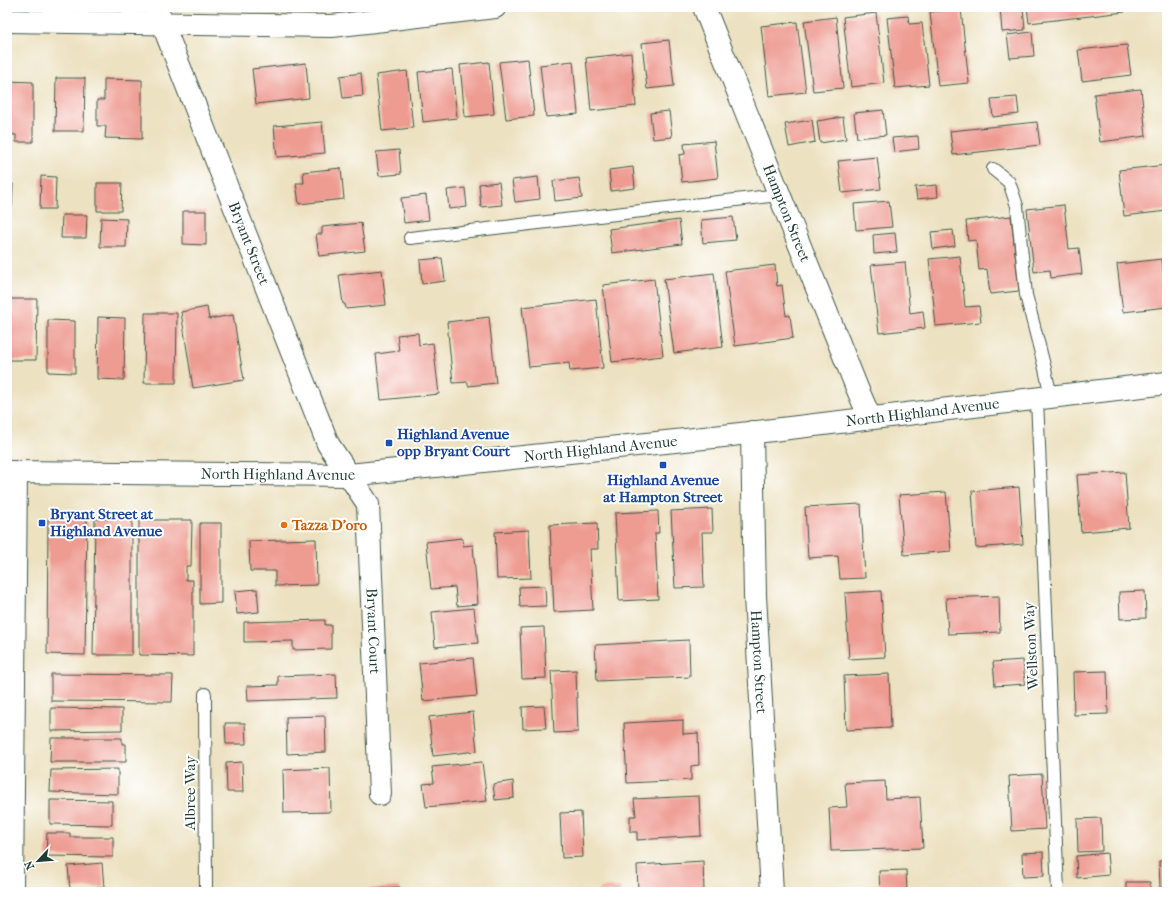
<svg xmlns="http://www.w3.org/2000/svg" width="1174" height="899" font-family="'IM FELL French Canon',serif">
<rect width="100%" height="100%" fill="#fff"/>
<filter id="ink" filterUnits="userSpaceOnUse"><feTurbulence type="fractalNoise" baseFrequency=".025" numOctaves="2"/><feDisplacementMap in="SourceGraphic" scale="8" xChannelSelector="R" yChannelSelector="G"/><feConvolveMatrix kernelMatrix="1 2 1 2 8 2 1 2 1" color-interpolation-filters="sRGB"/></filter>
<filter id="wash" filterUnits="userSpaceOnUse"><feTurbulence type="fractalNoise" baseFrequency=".012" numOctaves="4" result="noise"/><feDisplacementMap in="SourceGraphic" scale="16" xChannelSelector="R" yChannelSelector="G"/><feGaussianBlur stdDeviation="0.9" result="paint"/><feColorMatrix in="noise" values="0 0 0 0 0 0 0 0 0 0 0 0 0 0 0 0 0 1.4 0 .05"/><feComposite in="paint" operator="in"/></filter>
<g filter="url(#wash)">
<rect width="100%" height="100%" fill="#ece1c0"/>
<g id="blocks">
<path fill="#ee9b92" d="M 1023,7 L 1025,30 L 1002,32 L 1000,8 Z
M 1027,7 L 1124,7 L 1125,12 L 1029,23 Z
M 961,9 L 969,83 L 938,86 L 930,12 Z
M 876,13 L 884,83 L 851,87 L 843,17 Z
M 908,16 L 909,24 L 922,23 L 929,85 L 895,88 L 887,18 Z
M 836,17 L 843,88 L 813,91 L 804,21 Z
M 797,22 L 806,92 L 769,96 L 761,26 Z
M 1032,32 L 1034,56 L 1010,58 L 1007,35 Z
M 669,40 L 674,86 L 647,89 L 642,43 Z
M 1127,45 L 1131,75 L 1082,81 L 1078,50 Z
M 631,53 L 636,106 L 591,111 L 586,58 Z
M 528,59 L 534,116 L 506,119 L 499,62 Z
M 573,61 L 578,114 L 546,117 L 540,65 Z
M 489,62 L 494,114 L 465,117 L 460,65 Z
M 306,63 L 309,98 L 256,104 L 252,69 Z
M 452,69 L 457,118 L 423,122 L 418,72 Z
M 407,71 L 413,128 L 382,131 L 376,75 Z
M 361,73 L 363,96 L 343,98 L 340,76 Z
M 56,78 L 85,78 L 84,131 L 55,131 Z
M 104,79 L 142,80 L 142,139 L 105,138 L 106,126 L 97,126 L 97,100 L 104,100 Z
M 7,81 L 33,82 L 33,142 L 16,142 L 16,135 L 7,134 Z
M 1141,89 L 1146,136 L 1100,142 L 1094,94 Z
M 1017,97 L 1019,114 L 993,117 L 991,99 Z
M 883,110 L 886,135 L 857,138 L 854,113 Z
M 669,111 L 672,137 L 653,139 L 650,113 Z
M 843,117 L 846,139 L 820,143 L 817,121 Z
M 812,120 L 815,142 L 789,147 L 785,124 Z
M 322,122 L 325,153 L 277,157 L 274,126 Z
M 1037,122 L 1040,145 L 953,155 L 950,131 Z
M 918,136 L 919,149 L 894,152 L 892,138 Z
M 714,141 L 718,178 L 682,182 L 679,155 L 685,154 L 684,144 Z
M 399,150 L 401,174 L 379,176 L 376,152 Z
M 877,157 L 881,189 L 842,193 L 838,161 Z
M 1167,165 L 1167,211 L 1124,216 L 1119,170 Z
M 633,167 L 635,188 L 611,191 L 609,170 Z
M 341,168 L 344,199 L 299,204 L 296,183 L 304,183 L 303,172 Z
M 41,176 L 56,177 L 55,209 L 40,209 Z
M 538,177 L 540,199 L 515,202 L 512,180 Z
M 579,178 L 582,198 L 555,201 L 553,181 Z
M 499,182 L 502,205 L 481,207 L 479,184 Z
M 97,183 L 122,183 L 121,211 L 97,211 Z
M 7,184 L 13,184 L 12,207 L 7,207 Z
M 937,185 L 938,197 L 917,199 L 915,187 Z
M 465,188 L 467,207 L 449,209 L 447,190 Z
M 426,195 L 429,220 L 404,223 L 401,198 Z
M 889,201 L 892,227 L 856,230 L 854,204 Z
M 1064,205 L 1069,249 L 1079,248 L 1082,274 L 1051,278 L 1050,270 L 1034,272 L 1027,209 Z
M 183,211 L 206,211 L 206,245 L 183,244 Z
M 62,215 L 87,215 L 86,238 L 61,238 Z
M 1011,216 L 1019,291 L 990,294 L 987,269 L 979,270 L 976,240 L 968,241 L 966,221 Z
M 733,217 L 736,240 L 703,243 L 701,220 Z
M 101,218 L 127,219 L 126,247 L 100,247 Z
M 679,220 L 682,244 L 612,253 L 609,229 Z
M 361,223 L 365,251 L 319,256 L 316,234 L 322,234 L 322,227 Z
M 953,230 L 955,246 L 933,249 L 931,232 Z
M 895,233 L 897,252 L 874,254 L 873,235 Z
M 960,256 L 965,307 L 979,306 L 981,322 L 936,326 L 929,259 Z
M 442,258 L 445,281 L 422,284 L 420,260 Z
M 1162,259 L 1167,307 L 1123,312 L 1117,264 Z
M 905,262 L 910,313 L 923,311 L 925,328 L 879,333 L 871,265 Z
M 775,265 L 777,286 L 782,285 L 786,316 L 790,315 L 793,338 L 735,346 L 725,271 Z
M 382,270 L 386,305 L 346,309 L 345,304 L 343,304 L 339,275 Z
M 714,273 L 723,347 L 674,353 L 664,279 Z
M 654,279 L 663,356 L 612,362 L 603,285 Z
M 7,299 L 37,299 L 36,360 L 7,360 Z
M 596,299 L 603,368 L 570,371 L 569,363 L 529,367 L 522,307 Z
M 207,307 L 209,319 L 233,315 L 244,380 L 193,388 L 181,312 Z
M 145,313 L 177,313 L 176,383 L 144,383 Z
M 98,317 L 125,318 L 124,380 L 97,379 Z
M 489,317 L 496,383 L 468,386 L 468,382 L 453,383 L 447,322 Z
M 48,320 L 75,321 L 75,373 L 48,372 Z
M 418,333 L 419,345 L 433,343 L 439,394 L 381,400 L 376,354 L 399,351 L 397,335 Z
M 1125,472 L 1129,528 L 1081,532 L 1077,475 Z
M 1019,487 L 1023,544 L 976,548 L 972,491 Z
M 946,492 L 951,551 L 904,555 L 899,495 Z
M 861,504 L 865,578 L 840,579 L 838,556 L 808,558 L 805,507 Z
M 712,509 L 713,532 L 702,532 L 704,587 L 675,588 L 671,511 Z
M 658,511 L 659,533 L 655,533 L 658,599 L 619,601 L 615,513 Z
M 48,519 L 87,519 L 85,655 L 47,654 Z
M 95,519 L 132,519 L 132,655 L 93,655 Z
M 139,520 L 192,520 L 191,566 L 186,566 L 186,580 L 193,580 L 193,656 L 139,655 Z
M 200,523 L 221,523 L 221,603 L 200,604 Z
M 597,523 L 598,549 L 590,549 L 593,610 L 554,612 L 550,525 Z
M 529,530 L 531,578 L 497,579 L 495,532 Z
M 462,538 L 463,546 L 473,545 L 478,604 L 457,606 L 455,587 L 431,589 L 426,542 Z
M 316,539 L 317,585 L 275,586 L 275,571 L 250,571 L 249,541 Z
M 545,586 L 546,606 L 520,607 L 519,587 Z
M 257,589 L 259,612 L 237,614 L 235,591 Z
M 881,591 L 885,657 L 849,659 L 845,593 Z
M 1145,591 L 1146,618 L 1120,619 L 1119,592 Z
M 999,596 L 1000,632 L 948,634 L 946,598 Z
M 474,608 L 478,643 L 435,647 L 432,612 Z
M 325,620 L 325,625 L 331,625 L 331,649 L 293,650 L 293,641 L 244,642 L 244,622 Z
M 544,627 L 546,678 L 522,679 L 520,628 Z
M 689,640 L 690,677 L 597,681 L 595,645 Z
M 473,658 L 477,696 L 423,701 L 419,663 Z
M 1023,660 L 1025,684 L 995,686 L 993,662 Z
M 576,670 L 578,732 L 554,733 L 551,671 Z
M 1107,671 L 1108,714 L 1074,715 L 1073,672 Z
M 51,674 L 173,675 L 172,702 L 51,701 Z
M 336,674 L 337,698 L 248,701 L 247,686 L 278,685 L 278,676 Z
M 889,674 L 891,728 L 846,730 L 844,676 Z
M 544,706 L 546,728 L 523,729 L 522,707 Z
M 51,708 L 122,709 L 122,730 L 51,731 Z
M 473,712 L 477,751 L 433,756 L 429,717 Z
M 325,716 L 326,752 L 287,754 L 286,717 Z
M 683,720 L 683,734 L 698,733 L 699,765 L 691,766 L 691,780 L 627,783 L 624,723 Z
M 225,723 L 245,723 L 246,744 L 226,744 Z
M 51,738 L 122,738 L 122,744 L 126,744 L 126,762 L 50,762 Z
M 242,762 L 243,792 L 227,792 L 226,763 Z
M 482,762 L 487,801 L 426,807 L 423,784 L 434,783 L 432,767 Z
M 330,768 L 331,812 L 284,813 L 283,770 Z
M 118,769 L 118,794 L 50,792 L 51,770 Z
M 1042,774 L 1045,829 L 1012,831 L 1009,776 Z
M 513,781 L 514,798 L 495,800 L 493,784 Z
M 885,781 L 886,799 L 920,797 L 923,848 L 831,851 L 829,808 L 847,807 L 845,783 Z
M 699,796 L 701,836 L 637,840 L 637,832 L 630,832 L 630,816 L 636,816 L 634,799 Z
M 50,800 L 112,801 L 112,825 L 50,824 Z
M 581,812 L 583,857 L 562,858 L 560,813 Z
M 1101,818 L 1102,851 L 1078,852 L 1077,819 Z
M 47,833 L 70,833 L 70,837 L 113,837 L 113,857 L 46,856 Z
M 1043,852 L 1044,876 L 1023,877 L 1022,853 Z
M 1107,853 L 1109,875 L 1077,878 L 1076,856 Z
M 1165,853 L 1167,853 L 1166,892 L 1166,888 L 1160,888 L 1159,861 L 1165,861 Z
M 703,861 L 704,892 L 638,892 L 637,865 Z
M 102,863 L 104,887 L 70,889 L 68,866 Z
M 906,870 L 907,892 L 880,892 L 879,871 Z
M 1126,882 L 1150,882 L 1150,892 L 1126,892 Z
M 400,887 L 400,892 L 370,892 L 369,889 Z
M 620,887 L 621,892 L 600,892 L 600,888 Z
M 437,890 L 437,892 L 425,892 L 425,891 Z"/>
</g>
</g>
<g filter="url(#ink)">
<use href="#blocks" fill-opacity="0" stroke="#3e5649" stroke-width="1"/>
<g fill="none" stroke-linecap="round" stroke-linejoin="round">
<g stroke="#3e5649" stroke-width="14">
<path id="service" d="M 993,169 L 1009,182 L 1017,206 L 1026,295 L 1045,369 L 1051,397
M 410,238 L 779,195
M 1037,399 L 1058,892
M 205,694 L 206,892"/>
</g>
<g stroke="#3e5649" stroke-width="24">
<g id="minor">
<path id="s1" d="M 156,7 L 328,444 L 368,504 L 380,794"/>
<path id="s2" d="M 704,7 L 857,388 L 870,418"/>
<path d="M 7,21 L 332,26 L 495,7"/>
<path id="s3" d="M 752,432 L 755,596 L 772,892"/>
<path d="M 12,892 L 16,472"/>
</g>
</g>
<g stroke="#3e5649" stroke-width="24">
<g id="secondary">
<path id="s4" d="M 7,472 L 349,475 L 723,436 L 1167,383"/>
</g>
</g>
<use href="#service" stroke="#fff" stroke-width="12"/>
<use href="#minor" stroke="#fff" stroke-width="22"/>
<use href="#secondary" stroke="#fff" stroke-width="22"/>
</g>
</g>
<g fill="#1a4fb4" stroke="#fff" stroke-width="1.5">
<rect x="385" y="439" width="8" height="8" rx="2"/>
<rect x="659" y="461" width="8" height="8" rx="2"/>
<rect x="38" y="519" width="8" height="8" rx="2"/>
</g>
<circle fill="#e8710a" stroke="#fff" stroke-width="1.5" cx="284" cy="525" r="4"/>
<g text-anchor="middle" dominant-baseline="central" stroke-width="4" stroke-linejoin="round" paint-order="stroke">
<g font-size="15" fill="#1f3d34" stroke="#fff">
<text stroke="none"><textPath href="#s2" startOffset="222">Hampton Street</textPath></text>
<text stroke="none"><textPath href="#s1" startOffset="254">Bryant Street</textPath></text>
<text stroke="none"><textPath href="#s4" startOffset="919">North Highland Avenue</textPath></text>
<text stroke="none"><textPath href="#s4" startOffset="595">North Highland Avenue</textPath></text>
<text stroke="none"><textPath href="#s4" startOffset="271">North Highland Avenue</textPath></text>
<text stroke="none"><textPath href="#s1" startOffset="669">Bryant Court</textPath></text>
<text transform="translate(1031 646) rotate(-93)">Wellston Way</text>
<text stroke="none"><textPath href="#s3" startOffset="230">Hampton Street</textPath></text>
<text transform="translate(190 793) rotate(-90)">Albree Way</text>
</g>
<g font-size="15" font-weight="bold" fill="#164399" stroke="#fff" text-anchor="start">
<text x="397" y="434">Highland Avenue<tspan x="397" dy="17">opp Bryant Court</tspan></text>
<text x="663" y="480" text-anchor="middle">Highland Avenue<tspan x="663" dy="17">at Hampton Street</tspan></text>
<text x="50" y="514">Bryant Street at<tspan x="50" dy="17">Highland Avenue</tspan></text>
</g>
<g font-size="15" font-weight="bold" fill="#c56008" stroke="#fff" text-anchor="start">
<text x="292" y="525">Tazza D'oro</text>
</g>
</g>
<rect width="1174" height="899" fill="none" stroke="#fff" stroke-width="24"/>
<g transform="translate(38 861) rotate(244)" stroke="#ffffff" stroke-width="3" paint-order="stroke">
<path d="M0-3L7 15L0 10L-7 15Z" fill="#1f3d34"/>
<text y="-6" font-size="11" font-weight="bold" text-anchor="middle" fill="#1f3d34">N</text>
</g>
</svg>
